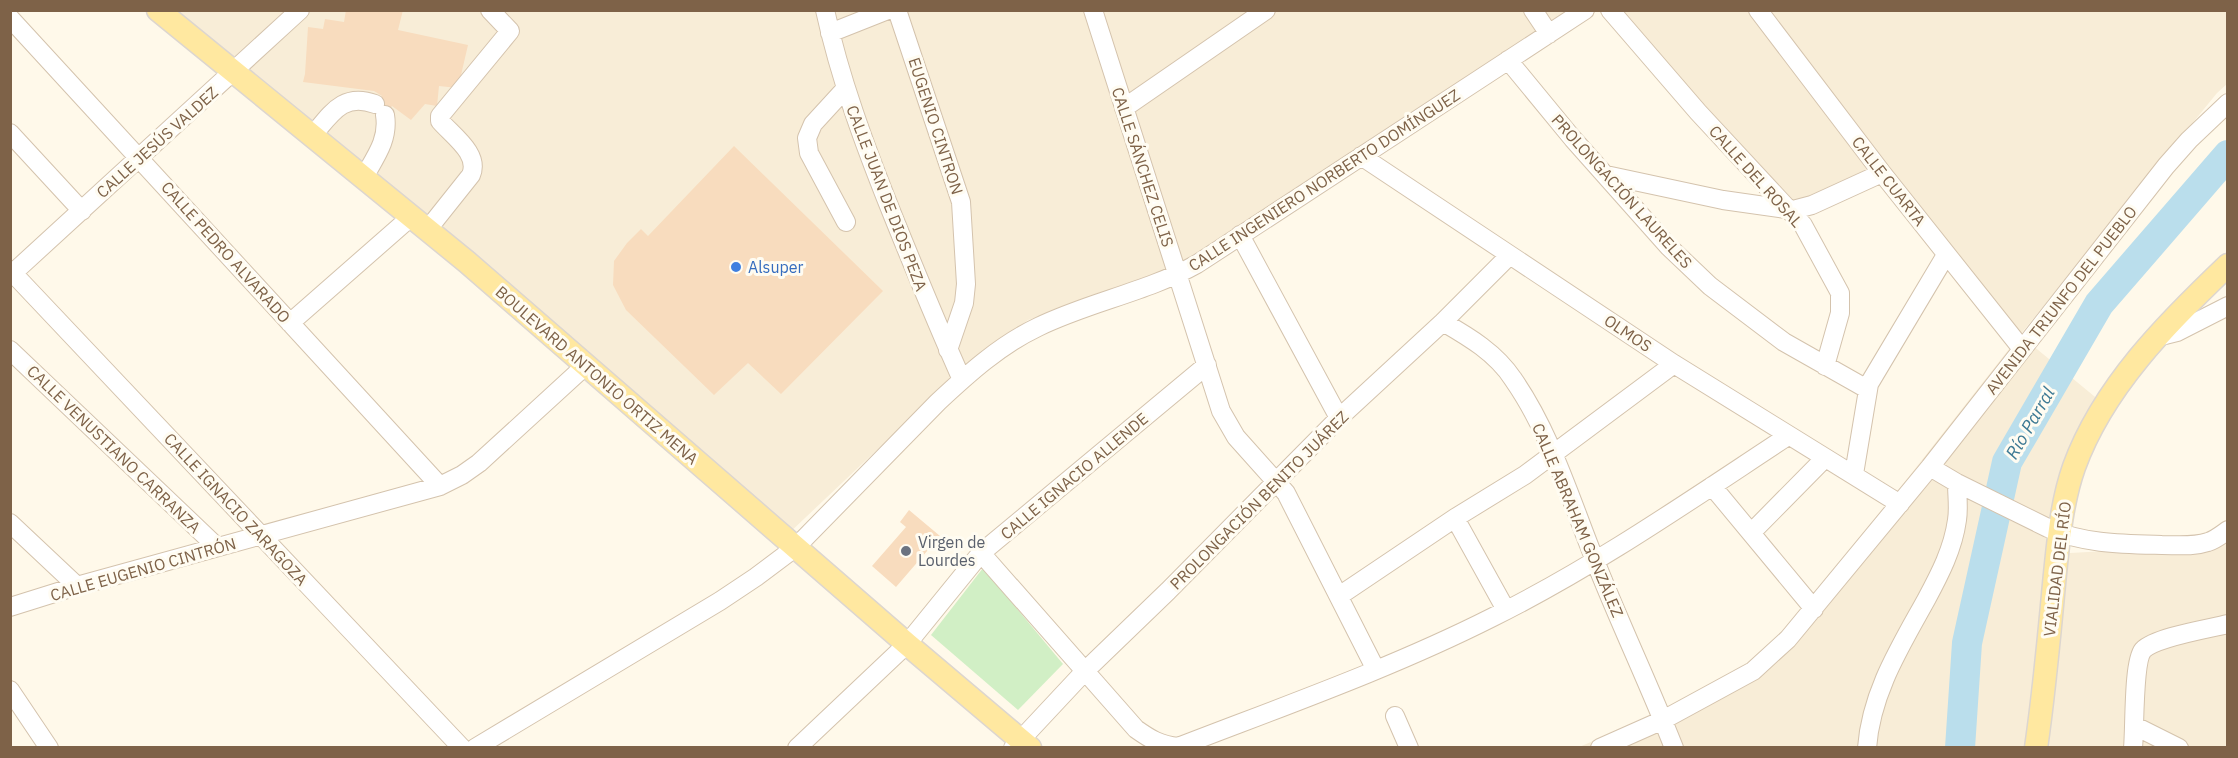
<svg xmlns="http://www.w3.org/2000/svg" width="2238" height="758" font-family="'IBM Plex Sans',sans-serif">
<rect width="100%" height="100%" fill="#fff9ea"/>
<path fill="#f8edd7" d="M 150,11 L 1570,11 L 1168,273 L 1028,320 L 958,373 L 786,536 Z
M 1612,11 L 2227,11 L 2227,84 L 2217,93 L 2020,335 L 2100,401 L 2052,554 L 2215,545 L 2227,531 L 2227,747 L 1577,748 L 1714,688 L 1772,651 L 2020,335 L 1880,173 L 1788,213 Z"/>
<path fill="#d1efc5" d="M 983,568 L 1063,664 L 1018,710 L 931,635 Z"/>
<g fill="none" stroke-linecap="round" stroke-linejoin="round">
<path stroke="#badeec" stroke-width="30" d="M 1960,748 L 1967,643 L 2007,462 L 2099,304 L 2228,155"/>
</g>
<path fill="#f8dcbe" d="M 346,10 L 403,10 L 398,30 L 468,45 L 458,88 L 439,86 L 437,106 L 425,104 L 411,120 L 392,106 L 382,118 L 371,108 L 382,96 L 374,91 L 303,82 L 305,74 L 308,27 L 323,29 L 325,19 L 344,22 Z
M 734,146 L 883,291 L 781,394 L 748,363 L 714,395 L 626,310 L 613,285 L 614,261 L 627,243 L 641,229 L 648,236 Z
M 909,510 L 940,536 L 896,587 L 872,566 L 906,527 L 900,522 Z"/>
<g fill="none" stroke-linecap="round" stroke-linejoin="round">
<g stroke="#d4c3ad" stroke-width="20">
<path id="minor" d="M 825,10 C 840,79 865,146 891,211 C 914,268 937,324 962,380
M 897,10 L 961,202 L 966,284 L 964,303 L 948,350
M 1093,10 L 1221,411 L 1236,437 L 1286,493 L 1376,670
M 1533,10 L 1549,34
M 1610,10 L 1698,112 L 1803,225 L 1840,293 L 1840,313 L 1825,366
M 1758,10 L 1882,173 L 2022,349
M 10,18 L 440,486
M 830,33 L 888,10
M 1508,60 L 1573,139 L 1669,247 L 1710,286 L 1784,342 L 1867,389
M 1124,108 L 1266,10
M 10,133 L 82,211
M 313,135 C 331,114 343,92 375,104
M 1361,156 L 1674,364 L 1900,504
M 1606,175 L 1723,200 L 1793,210 L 1812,205 L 1882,173
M 364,177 C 376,156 389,139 385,115
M 846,222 L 809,153 L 807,138 L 813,124 L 846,88
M 428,229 L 471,175 C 480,154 453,136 440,121 L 440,116 L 510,31 L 490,10
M 1240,235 L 1339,418
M 10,270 L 462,748
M 13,273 L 300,10
M 1443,322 C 1469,337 1496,353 1513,379 C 1550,432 1570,498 1594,558 C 1619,622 1649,684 1674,748
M 290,323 L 412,216
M 2157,337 L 2177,332 L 2228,306
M 10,350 L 217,547
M 1930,467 L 1957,483 L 2048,528 C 2083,544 2124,544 2162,545 C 2177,545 2193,547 2208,542 C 2215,540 2221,535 2228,530
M 1854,474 L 1869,384 L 1946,255
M 1712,486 L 1814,609
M 1455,518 L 1506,610
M 10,523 L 77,586
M 1751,533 L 1825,458
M 981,553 L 1136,729 C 1150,739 1160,745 1178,747 C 1284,706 1392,668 1493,617 C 1596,566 1692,499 1788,436
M 1339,596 L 1455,518 L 1525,475 L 1674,364
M 10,607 L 77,586 L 440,486 L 462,475 L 479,463 L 585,366
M 10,690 L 49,748
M 1395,716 L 1409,748
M 2135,726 L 2179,748
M 475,748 L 720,601 L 756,577 L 796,547 L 938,402 C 968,374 1000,345 1038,327 C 1089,302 1147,292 1197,264 L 1585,10
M 797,748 L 907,644 L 981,553 L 1207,365
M 1013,748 L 1085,671 L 1168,591 L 1339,418 L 1443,322 L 1509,256
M 1600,748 L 1663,720 L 1753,671 L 1788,639 L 1930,467 L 2166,166 L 2189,140 L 2228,103
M 1867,748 C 1871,693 1900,647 1926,600 C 1940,574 1953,549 1957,520 C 1959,508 1957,495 1957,483
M 2133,748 C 2135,729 2133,662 2143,650 C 2156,637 2208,629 2228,624"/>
</g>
<g stroke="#ddd6cf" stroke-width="25">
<path id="major" d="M 158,10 L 467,262 L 907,644 L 1030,748
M 2036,748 C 2044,693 2049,639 2054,584 C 2058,545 2061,504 2074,467 C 2103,387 2167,323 2228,265"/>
</g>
<use href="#minor" stroke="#fff" stroke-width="18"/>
<use href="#major" stroke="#ffe8a0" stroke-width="22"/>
</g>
<circle fill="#3f7fe0" stroke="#fffcf2" stroke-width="2" cx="736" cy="267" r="6"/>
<circle fill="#6b7280" stroke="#fffcf2" stroke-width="2" cx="906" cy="551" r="6"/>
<g text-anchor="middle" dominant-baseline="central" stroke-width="6" stroke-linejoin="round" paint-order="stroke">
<g font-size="16" fill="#7e6248" stroke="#fffcf2">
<text transform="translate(936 126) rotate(72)">EUGENIO CINTRON</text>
<text transform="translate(157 142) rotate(-42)">CALLE JESÚS VALDEZ</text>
<text transform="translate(1143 167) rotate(72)">CALLE SÁNCHEZ CELIS</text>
<text transform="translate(1756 176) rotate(48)">CALLE DEL ROSAL</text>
<text transform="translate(1324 180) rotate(-33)">CALLE INGENIERO NORBERTO DOMÍNGUEZ</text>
<text transform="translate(1889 181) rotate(52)">CALLE CUARTA</text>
<text transform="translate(1622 191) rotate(48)">PROLONGACIÓN LAURELES</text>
<text transform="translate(887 198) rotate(69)">CALLE JUAN DE DIOS PEZA</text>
<text transform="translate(226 252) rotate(48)">CALLE PEDRO ALVARADO</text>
<text transform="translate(2061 300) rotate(-52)">AVENIDA TRIUNFO DEL PUEBLO</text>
<text transform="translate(1628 333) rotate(34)">OLMOS</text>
<text transform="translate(597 375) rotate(41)">BOULEVARD ANTONIO ORTIZ MENA</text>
<text transform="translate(114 449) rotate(44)">CALLE VENUSTIANO CARRANZA</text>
<text transform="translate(1074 476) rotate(-40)">CALLE IGNACIO ALLENDE</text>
<text transform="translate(1259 500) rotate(-45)">PROLONGACIÓN BENITO JUÁREZ</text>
<text transform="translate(236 509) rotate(47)">CALLE IGNACIO ZARAGOZA</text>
<text transform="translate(1578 520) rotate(67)">CALLE ABRAHAM GONZÁLEZ</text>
<text transform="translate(143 569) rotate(-16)">CALLE EUGENIO CINTRÓN</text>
<text transform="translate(2057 569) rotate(-83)">VIALIDAD DEL RÍO</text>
</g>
<g font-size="16" fill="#366cbe" stroke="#fffcf2" text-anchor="start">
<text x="748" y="267">Alsuper</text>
</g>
<g font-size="16" fill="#5b616d" stroke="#fffcf2" text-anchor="start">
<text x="918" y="542">Virgen de<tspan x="918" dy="18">Lourdes</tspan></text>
</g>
<g font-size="18" font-style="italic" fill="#3e7a94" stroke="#fffcf2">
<text transform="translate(2030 423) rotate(-60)">Río Parral</text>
</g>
</g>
<rect width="2238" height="758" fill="none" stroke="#7e6248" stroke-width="24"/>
</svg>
